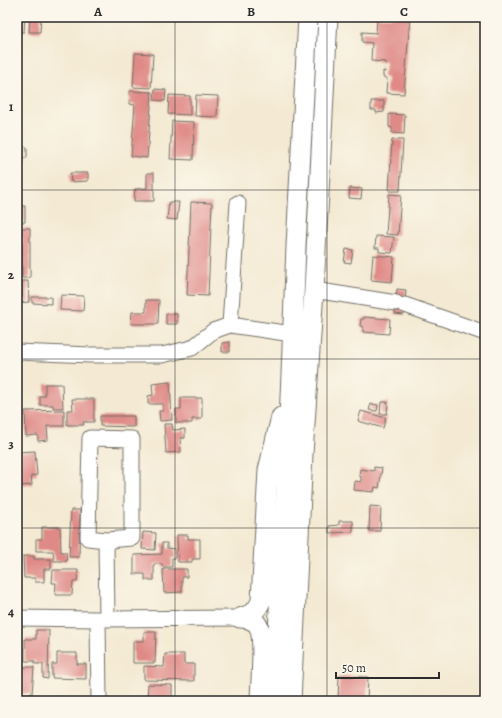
<svg xmlns="http://www.w3.org/2000/svg" width="502" height="718" font-family="Alegreya,serif">
<rect width="100%" height="100%" fill="#fbf7ec"/>
<filter id="ink" filterUnits="userSpaceOnUse"><feTurbulence type="fractalNoise" baseFrequency=".025" numOctaves="2"/><feDisplacementMap in="SourceGraphic" scale="8" xChannelSelector="R" yChannelSelector="G"/><feConvolveMatrix kernelMatrix="1 2 1 2 8 2 1 2 1" color-interpolation-filters="sRGB"/></filter>
<filter id="wash" filterUnits="userSpaceOnUse"><feTurbulence type="fractalNoise" baseFrequency=".012" numOctaves="4" result="noise"/><feDisplacementMap in="SourceGraphic" scale="16" xChannelSelector="R" yChannelSelector="G"/><feGaussianBlur stdDeviation="0.9" result="paint"/><feColorMatrix in="noise" values="0 0 0 0 0 0 0 0 0 0 0 0 0 0 0 0 0 1.4 0 .05"/><feComposite in="paint" operator="in"/></filter>
<g filter="url(#wash)">
<rect width="100%" height="100%" fill="#f4ead3"/>
<g id="blocks">
<path fill="#e08a87" d="M 17,17 L 25,17 L 24,32 L 17,32 Z
M 30,17 L 41,17 L 40,32 L 29,32 Z
M 377,17 L 410,17 L 404,94 L 386,93 L 387,78 L 383,77 L 383,71 L 385,72 L 386,62 L 371,61 L 372,43 L 362,42 L 362,32 L 376,33 Z
M 135,53 L 153,54 L 151,88 L 133,87 Z
M 155,89 L 166,90 L 165,101 L 154,100 Z
M 130,91 L 152,92 L 147,158 L 131,156 L 135,105 L 129,104 Z
M 169,95 L 190,96 L 190,115 L 168,114 Z
M 196,95 L 218,96 L 217,117 L 195,116 Z
M 371,101 L 384,101 L 384,112 L 376,113 L 376,110 L 371,110 Z
M 389,114 L 405,115 L 404,134 L 392,133 L 392,128 L 389,127 Z
M 172,121 L 194,122 L 193,160 L 170,159 Z
M 392,140 L 403,140 L 400,191 L 389,191 Z
M 18,146 L 27,147 L 27,158 L 18,158 Z
M 70,173 L 88,173 L 88,181 L 71,182 Z
M 147,173 L 154,173 L 154,201 L 134,201 L 135,189 L 147,188 Z
M 350,188 L 362,189 L 361,199 L 349,198 Z
M 389,194 L 401,195 L 398,235 L 386,234 Z
M 169,202 L 179,202 L 177,220 L 167,219 Z
M 191,202 L 212,203 L 208,296 L 187,295 Z
M 17,206 L 25,206 L 25,222 L 17,222 Z
M 22,228 L 30,228 L 30,278 L 22,278 Z
M 376,236 L 394,237 L 392,253 L 379,252 L 379,248 L 375,248 Z
M 346,249 L 353,250 L 351,263 L 344,262 Z
M 373,255 L 394,257 L 392,282 L 371,280 Z
M 22,281 L 28,281 L 29,302 L 17,303 L 17,297 L 22,297 Z
M 397,289 L 406,290 L 404,315 L 395,314 Z
M 61,295 L 84,296 L 83,311 L 60,310 Z
M 32,297 L 51,297 L 51,304 L 32,303 Z
M 146,300 L 159,300 L 158,324 L 131,324 L 132,312 L 146,312 Z
M 166,314 L 177,314 L 177,324 L 166,324 Z
M 364,317 L 390,319 L 389,334 L 363,332 L 363,327 L 360,326 L 361,319 L 364,319 Z
M 230,342 L 230,352 L 222,352 L 222,343 Z
M 170,382 L 172,420 L 160,421 L 159,411 L 163,411 L 163,404 L 148,404 L 148,396 L 153,395 L 152,384 Z
M 45,384 L 62,384 L 63,408 L 53,408 L 53,405 L 40,405 L 40,396 L 45,396 Z
M 181,398 L 202,398 L 202,419 L 192,419 L 192,423 L 176,423 L 176,409 L 181,409 Z
M 72,399 L 94,399 L 94,422 L 83,422 L 84,425 L 67,425 L 67,410 L 73,410 Z
M 381,402 L 388,402 L 387,414 L 380,414 Z
M 371,404 L 378,405 L 377,411 L 369,410 Z
M 64,410 L 64,426 L 47,426 L 48,440 L 38,441 L 38,435 L 26,436 L 25,411 Z
M 361,411 L 386,418 L 383,428 L 358,421 Z
M 100,416 L 134,416 L 134,427 L 100,426 Z
M 164,424 L 172,424 L 173,430 L 185,429 L 185,438 L 180,438 L 181,452 L 166,453 Z
M 35,451 L 37,475 L 31,476 L 32,485 L 20,486 L 20,478 L 17,478 L 17,452 Z
M 374,467 L 382,468 L 379,488 L 375,487 L 374,492 L 354,490 L 355,481 L 361,482 L 361,476 L 359,476 L 360,469 L 374,471 Z
M 370,506 L 381,507 L 380,531 L 369,531 Z
M 71,510 L 80,510 L 79,557 L 69,557 Z
M 339,521 L 353,521 L 353,532 L 329,533 L 329,526 L 339,525 Z
M 42,527 L 60,527 L 61,552 L 66,552 L 67,561 L 54,561 L 53,551 L 36,551 L 36,539 L 42,539 Z
M 143,532 L 156,533 L 155,550 L 142,549 Z
M 177,535 L 188,535 L 188,539 L 200,539 L 200,559 L 192,559 L 192,562 L 178,562 Z
M 162,543 L 167,543 L 167,548 L 175,549 L 175,558 L 172,558 L 172,567 L 163,567 L 162,564 L 154,564 L 154,580 L 145,580 L 145,574 L 134,574 L 134,555 L 162,554 Z
M 23,556 L 34,556 L 34,559 L 51,559 L 51,569 L 44,569 L 44,582 L 35,582 L 35,578 L 24,578 Z
M 163,569 L 187,569 L 187,577 L 182,577 L 182,592 L 164,593 Z
M 53,570 L 78,570 L 77,582 L 73,582 L 72,595 L 55,595 L 56,583 L 52,583 Z
M 36,630 L 49,630 L 48,679 L 43,678 L 43,664 L 35,664 L 35,661 L 25,661 L 25,639 L 36,639 Z
M 144,632 L 156,632 L 155,663 L 133,663 L 133,641 L 144,641 Z
M 57,653 L 77,653 L 77,664 L 86,664 L 86,679 L 52,678 L 52,664 L 57,664 Z
M 165,654 L 184,654 L 184,664 L 194,664 L 194,681 L 144,680 L 144,666 L 164,667 Z
M 17,667 L 34,667 L 32,694 L 17,693 Z
M 339,676 L 368,677 L 367,701 L 347,701 L 347,699 L 338,699 Z
M 148,684 L 172,685 L 172,701 L 147,701 Z"/>
</g>
</g>
<g filter="url(#ink)">
<use href="#blocks" fill-opacity="0" stroke="#716e66" stroke-width="1"/>
<g fill="none" stroke-linecap="round" stroke-linejoin="round">
<g stroke="#716e66" stroke-width="17">
<path id="minor" d="M 314,290 L 396,303
M 405,305 L 485,333
M 230,325 L 238,203
M 17,352 L 91,355 L 162,355 L 192,348 L 213,331 L 230,325 L 292,334
M 106,540 L 132,538 L 132,439 L 90,438 L 88,538 L 106,540 L 107,619
M 17,618 L 98,619 L 240,618
M 98,619 L 99,701"/>
</g>
<g stroke="#716e66" stroke-width="21">
<path id="major" d="M 240,618 C 251,614 256,613 261,601 L 268,470 L 281,417
M 240,618 C 246,618 252,619 257,624 C 266,635 260,685 260,701
M 275,701 L 279,611 L 286,491 L 291,374 L 296,246 L 308,17
M 291,701 L 303,454 L 314,290 L 328,17"/>
</g>
<use href="#minor" stroke="#fff" stroke-width="15"/>
<use href="#major" stroke="#fff" stroke-width="19"/>
</g>
</g>
<path fill="none" stroke="#2b2b2b" stroke-width="1" stroke-opacity="0.55" d="M 175,17 L 175,701M 327,17 L 327,701M 17,190 L 485,190M 17,359 L 485,359M 17,528 L 485,528"/>
<rect width="502" height="718" fill="none" stroke="#fbf7ec" stroke-width="44"/>
<path d="M336 672v6h103v-6" fill="none" stroke="#2b2b2b" stroke-width="2"/>
<text x="342" y="672" font-size="12" fill="#2b2b2b" stroke="#fbf7ec" stroke-width="3" paint-order="stroke">50 m</text>
<rect x="22" y="22" width="458" height="674" fill="none" stroke="#2b2b2b" stroke-width="1.5"/>
<g font-size="13" text-anchor="middle" font-weight="bold" fill="#2b2b2b">
<text x="98" y="16">A</text>
<text x="251" y="16">B</text>
<text x="404" y="16">C</text>
<text x="11" y="111">1</text>
<text x="11" y="279">2</text>
<text x="11" y="448">3</text>
<text x="11" y="616">4</text>
</g>
</svg>
